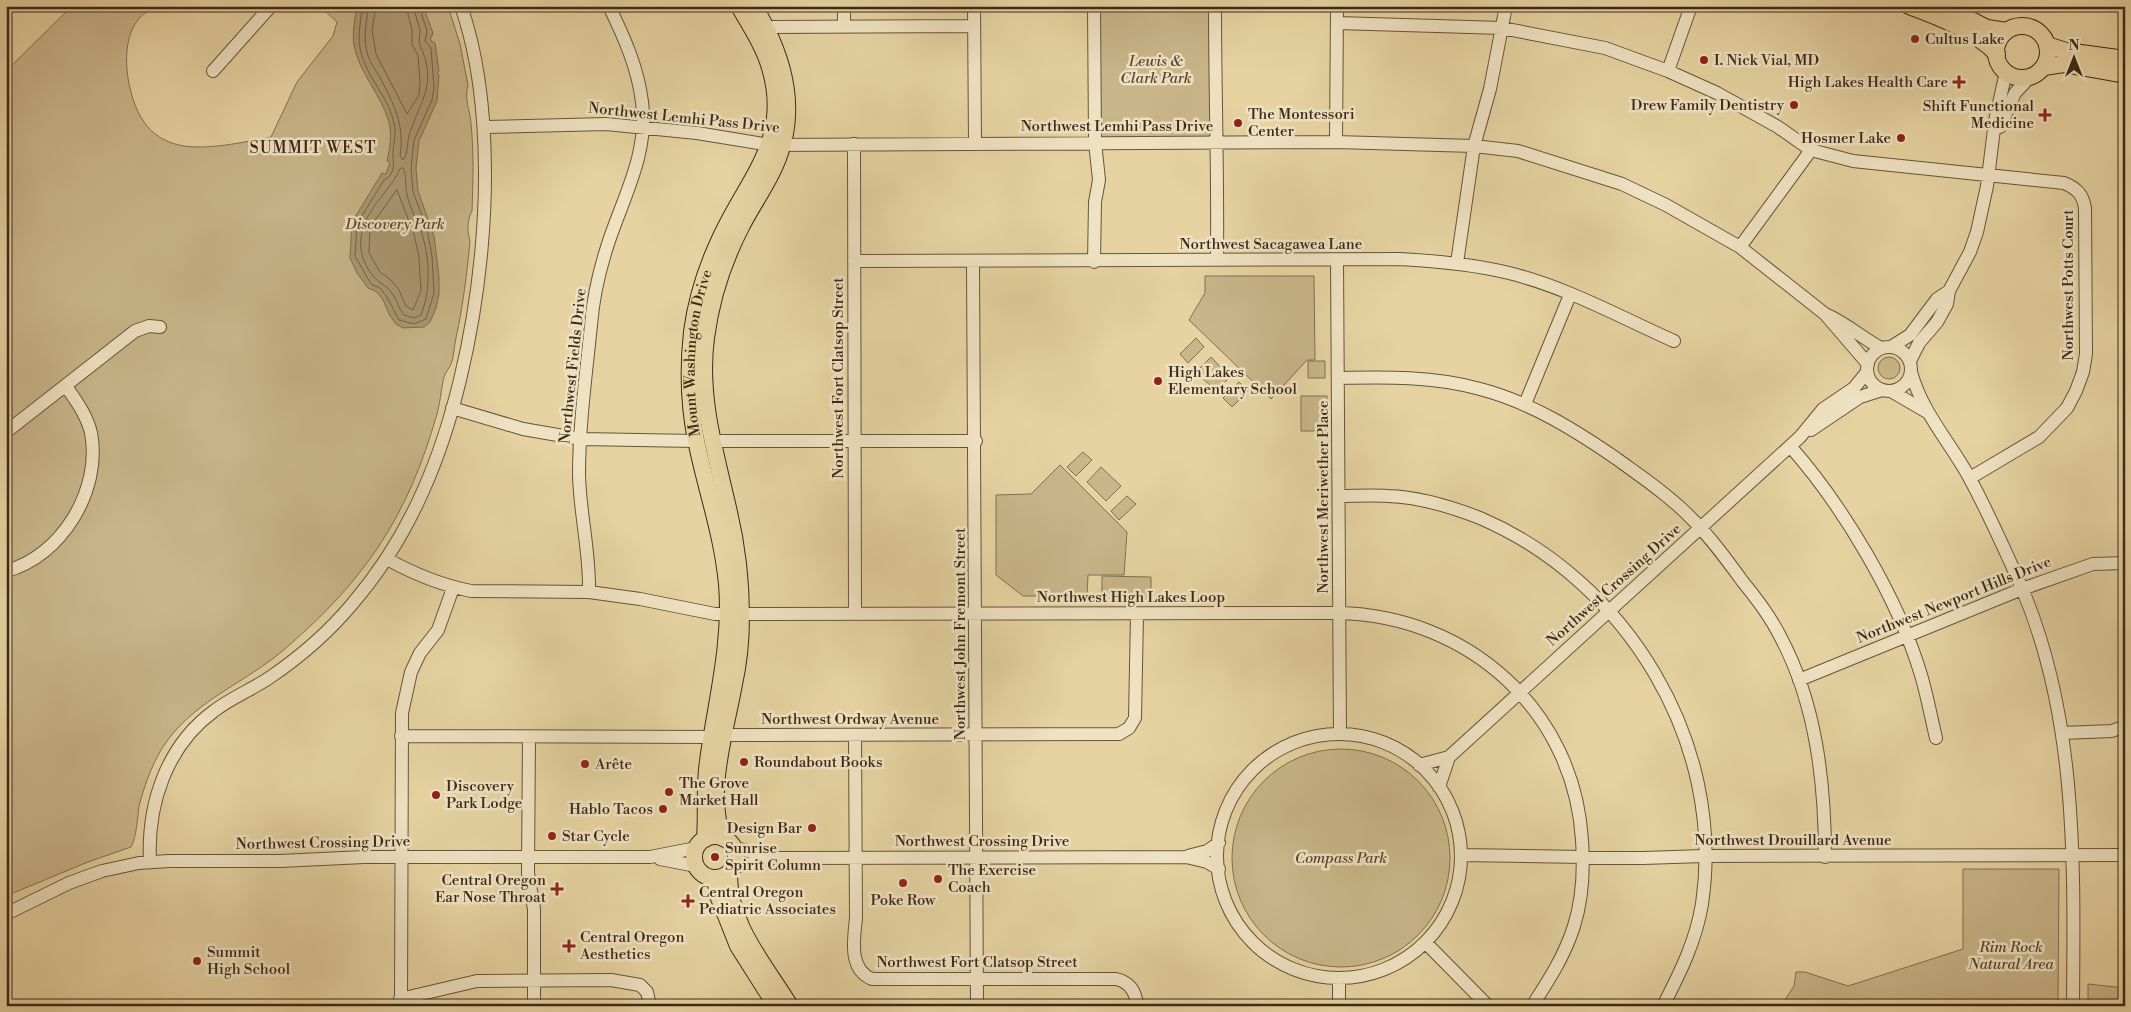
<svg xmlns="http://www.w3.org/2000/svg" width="2131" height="1012" font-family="'Libre Bodoni',serif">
<rect width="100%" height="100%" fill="#e6d3a1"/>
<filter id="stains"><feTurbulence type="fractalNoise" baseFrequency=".004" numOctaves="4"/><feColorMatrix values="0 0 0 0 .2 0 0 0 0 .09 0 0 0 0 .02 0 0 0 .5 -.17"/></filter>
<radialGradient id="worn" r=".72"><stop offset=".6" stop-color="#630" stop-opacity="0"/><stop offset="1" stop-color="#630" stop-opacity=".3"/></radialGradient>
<path fill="#c9b68a" stroke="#827052" d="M 72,6 L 156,6 C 150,10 142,14 138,20 C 118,44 127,98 144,122 C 152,134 165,142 179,145 C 204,151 245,142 271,137 L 297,82 L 333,36 L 337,22 L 320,6 L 448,6 L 460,44 L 468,85 C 464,99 470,110 471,124 C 474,153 473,182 472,211 C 467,220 467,232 470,241 C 467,273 463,306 456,338 C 454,346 454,357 451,364 C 448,370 444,374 443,381 C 441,392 440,403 437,414 C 408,516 366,579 286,648 C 245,684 191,701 161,750 C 151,767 144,787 139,806 C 137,820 137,835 131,847 L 88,862 L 6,896 L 6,71 Z
M 1094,6 L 1215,6 L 1218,143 L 1095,142 Z
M 1205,276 L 1314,276 L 1315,360 L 1307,360 L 1271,399 L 1189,320 L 1205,293 Z
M 1196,338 L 1204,347 L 1188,363 L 1180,354 Z
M 1211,357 L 1230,377 L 1216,391 L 1196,372 Z
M1878 368a11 11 0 1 1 22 0a11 11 0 1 1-22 0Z
M 1308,361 L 1325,361 L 1325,378 L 1308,378 Z
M 1239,382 L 1248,391 L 1232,407 L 1223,398 Z
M 1301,396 L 1327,396 L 1327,431 L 1301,431 Z
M 1083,452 L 1092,460 L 1076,476 L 1067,467 Z
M 1060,465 L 1127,532 L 1124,575 L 1088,575 L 1087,596 L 1023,596 L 996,575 L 996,495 L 1031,494 Z
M 1101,467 L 1121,486 L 1106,501 L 1087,482 Z
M 1127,496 L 1136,504 L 1119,520 L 1111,511 Z
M 1102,576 L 1151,577 L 1151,600 L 1117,600 L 1117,593 L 1102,593 Z
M1232 858a109 109 0 1 1 218 0a109 109 0 1 1-218 0Z
M 1963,869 L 2059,869 L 2058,1005 L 1781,1006 L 1794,986 L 1796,972 L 1805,972 L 1848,986 L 1963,949 Z
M 2088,984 L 2125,988 L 2125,1006 L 2088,1006 Z"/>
<path fill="#ac9973" stroke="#7f6c4f" d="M 357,6 L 423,6 L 433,33 L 430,40 L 435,43 L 439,71 L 437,73 L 439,75 L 437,101 L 419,141 L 416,168 L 418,191 L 434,236 L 439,277 L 439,294 L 436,308 L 430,322 L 424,327 L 403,328 L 396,324 L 390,316 L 383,300 L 377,292 L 368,288 L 357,273 L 350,258 L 352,222 L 382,173 L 386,174 L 390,162 L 387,161 C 390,148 392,135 389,122 C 381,94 359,73 354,45 C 352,31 355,19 357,6 Z"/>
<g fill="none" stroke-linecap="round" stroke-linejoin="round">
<path stroke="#746146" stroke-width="1" d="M 362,6 C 361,26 356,36 362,56 C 369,80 389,98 394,123 C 397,135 392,149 393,158 C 394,166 394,175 384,180 L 357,224 L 355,256 L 371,284 L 380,288 L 387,297 L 399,320 L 414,324 L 426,319 L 434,293 L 432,256 L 427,229 L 413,192 L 411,168 L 414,140 L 432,100 L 434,87 L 431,48 L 425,41 L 427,31 L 419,6
M 368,6 C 367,24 362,38 368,56 C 371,64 375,69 379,76 C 394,103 405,126 400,156 L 403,160 C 408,155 407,143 409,135 C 422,97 438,83 419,43 L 420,30 L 413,6
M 376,6 L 372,30 L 376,54 L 407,114 L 419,95 L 420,81 L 418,55 L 412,45 L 412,30 L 406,6
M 403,168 C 407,176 405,186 407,195 C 410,208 416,219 421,231 C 430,257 431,290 421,315 L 414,318 L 404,315 C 398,308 397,299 391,292 C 386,285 379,283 374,277 C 357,258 357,233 370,213 C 379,197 393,185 400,169 Z
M 397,190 L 414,234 L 419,257 L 421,291 L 413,310 L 406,306 L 399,290 L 391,280 L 380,272 L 369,253 L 370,228 Z"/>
<g stroke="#66543b" stroke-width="14">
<path id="minor" d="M 844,6 L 844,27
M 974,6 L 975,144
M 1094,6 L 1095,142 L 1099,180 L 1095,202 L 1094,262
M 1215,6 C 1215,91 1218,174 1217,259
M 1337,23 L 1502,28 L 1605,48 L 1668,71 L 1717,93 L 1778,127 L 1811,150 L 1853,161 L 2064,183 C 2076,188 2083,194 2085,208 L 2086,354 L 2083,372 L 2076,391 L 2067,408 L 2039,437 L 1970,478
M 767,27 L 974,26
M 213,71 L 271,6
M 1668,71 L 1691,6
M 485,127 L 606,124 L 697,133 L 770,145 L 1336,142 L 1474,146 L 1518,151 L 1622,184 L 1666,205 L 1740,247 L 1825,314 C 1846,323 1862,338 1881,348
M 2000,127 L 2015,93 L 2029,78
M 1336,142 L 1337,6
M 854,144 L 855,613
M 1740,247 L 1811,150
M 1337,260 L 1340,734
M 854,261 L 1399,259 C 1436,261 1473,264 1509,273 C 1566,287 1620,317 1674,341
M 973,262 L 977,1006
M 1457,263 L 1474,146 L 1490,89 L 1506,6
M 1825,314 L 1868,364
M1867 369a22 22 0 1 1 44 0a22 22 0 1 1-44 0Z
M 1891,347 L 1910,335 L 1937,299 L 1949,291
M 1910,361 L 1919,343 L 1937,322 L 1947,304 L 1949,291 L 1970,252 L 1977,232 L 1987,186 L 1995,121 L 2006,72
M 1911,372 C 1922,412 1949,441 1969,477 C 1988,512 2005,550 2021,586 C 2078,718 2074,865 2073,1006
M 1339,378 C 1386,377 1434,376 1480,389 C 1530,402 1575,430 1617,459 C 1643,478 1670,496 1692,519 C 1711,538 1727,560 1743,582 C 1757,599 1770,616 1780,636 C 1816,703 1825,782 1825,857
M 1891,391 L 1927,412
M 1525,404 L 1570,295
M 452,408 L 523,429 L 581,439 L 696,441
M 1811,430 L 1860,397 L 1882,390
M 6,432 L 135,331 L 149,326 L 160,327
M 711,441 L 976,441
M 1790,446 C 1843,506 1898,598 1921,675 C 1927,695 1931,717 1936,738
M 1339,496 C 1355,496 1372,495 1388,496 C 1418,497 1452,507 1480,518 C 1627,581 1726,743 1702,904 C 1696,941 1680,973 1663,1006
M 387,559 C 414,574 441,585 471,591 L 589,592 L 640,599 L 715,614 L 1339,613 C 1468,616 1574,710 1582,840 C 1584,869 1583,898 1574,926 C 1565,955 1549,980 1532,1006
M 6,571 C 61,557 102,490 91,433 C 87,415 76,401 66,386
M 589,592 C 590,552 580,515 579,475 C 579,425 586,375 591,325 C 593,299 599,272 607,247 C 622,199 649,155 642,102 C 638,68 624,37 609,6
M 1799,680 L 2022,589 L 2093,564 L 2125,563
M 2062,733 L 2112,731 L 2125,726
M1217 856a122 122 0 1 1 244 0a122 122 0 1 1-244 0Z
M 723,735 L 1119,734 L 1129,728 L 1135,718 L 1137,614
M 401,736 L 711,737
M 855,736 L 856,918 C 854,939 848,969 872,979 L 1116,979 C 1130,982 1136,992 1137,1006
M 529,737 L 528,873 L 534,909 L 534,1006
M 1419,765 L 1449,757
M 1439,787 L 1449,757 L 1800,437 L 1823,409 L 1854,388 L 1867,372
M 735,848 L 778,858 L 1186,857 L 1207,862 L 1219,869
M 1461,855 L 1643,858 L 1704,856 L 2125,855
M 1188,856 L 1207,851 L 1219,843
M 660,859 L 696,866
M 150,862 C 147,805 166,746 214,711 C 231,698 251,690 269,678 C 300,657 329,632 353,603 C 382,569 405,532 423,491 C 481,362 508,141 461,6
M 734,867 L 771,859
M 6,914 L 69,883 L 102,871 L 139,863 L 169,861 L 280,861 L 364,857 L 650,857 L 696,848
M 1426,943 L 1488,1006
M 1339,978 L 1339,1006
M 400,999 L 477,981 L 611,980 L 640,985 L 647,992 L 650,1006
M 401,1006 L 402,713 L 411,672 L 420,653 L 438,630 L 453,588"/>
</g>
<g stroke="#3c2919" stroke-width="18">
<g id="major">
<path d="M 1909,6 C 1939,17 1975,31 1997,54"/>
<path d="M 1944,6 L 1987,28 L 2006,31"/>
<circle cx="2022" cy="52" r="26"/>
<path d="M 2047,45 L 2066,51 L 2125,59"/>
<path d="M 2044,67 L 2064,64 L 2125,75"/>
<circle cx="715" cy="857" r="21"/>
<path d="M 723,838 C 705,793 726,730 734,684 C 739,662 741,639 741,616 C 741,581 737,546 729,512 C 716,454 698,398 706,338 C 711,299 723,262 741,227 C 750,209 762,192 771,174 C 801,116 786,60 754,6"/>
<path id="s1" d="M 705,839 C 707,813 704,787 708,761 C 716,702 732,644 727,584 C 722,532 706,490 696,440 C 689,405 688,368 692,332 C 696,301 706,269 719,241 C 746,180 792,141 770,68 C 764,46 750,26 739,6"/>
<path d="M 729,873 C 728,924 765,965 790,1006"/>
<path d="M 711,878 L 738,946 L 776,1006"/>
</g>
</g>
<use href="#minor" stroke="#efe2c2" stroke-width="12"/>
<use href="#major" stroke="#e6d3a1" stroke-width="16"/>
</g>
<g fill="#8f2418" stroke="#efe2c2" stroke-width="2">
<circle cx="1915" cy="39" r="5"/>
<circle cx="1704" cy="60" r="5"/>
<path d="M1956.5 74.5h5v5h5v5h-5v5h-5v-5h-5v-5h5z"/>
<circle cx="1794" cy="105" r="5"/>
<path d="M2042.5 107.5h5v5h5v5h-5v5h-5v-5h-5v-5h5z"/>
<circle cx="1238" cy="123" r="5"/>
<circle cx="1901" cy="138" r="5"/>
<circle cx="1158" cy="381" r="5"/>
<circle cx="744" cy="762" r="5"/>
<circle cx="585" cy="764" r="5"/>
<circle cx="669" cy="792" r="5"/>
<circle cx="436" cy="795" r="5"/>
<circle cx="663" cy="809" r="5"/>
<circle cx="812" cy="828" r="5"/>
<circle cx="552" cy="836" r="5"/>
<circle cx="715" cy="857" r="5"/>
<circle cx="938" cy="879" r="5"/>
<circle cx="903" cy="883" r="5"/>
<path d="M554.5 881.5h5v5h5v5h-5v5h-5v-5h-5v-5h5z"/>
<path d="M685.5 893.5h5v5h5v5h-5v5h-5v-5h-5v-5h5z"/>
<path d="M566.5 938.5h5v5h5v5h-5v5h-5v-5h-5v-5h5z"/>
<circle cx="197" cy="961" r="5"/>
</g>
<g text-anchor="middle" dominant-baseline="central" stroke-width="5" stroke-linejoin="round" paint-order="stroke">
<g font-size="15" fill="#3c2919" stroke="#efe2c2" text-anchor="start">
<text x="1925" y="39">Cultus Lake</text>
<text x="1714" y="60">I. Nick Vial, MD</text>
<text x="1948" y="82" text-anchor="end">High Lakes Health Care</text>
<text x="1784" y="105" text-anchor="end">Drew Family Dentistry</text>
<text x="2034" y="106" text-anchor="end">Shift Functional<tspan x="2034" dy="17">Medicine</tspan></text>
<text x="1248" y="114">The Montessori<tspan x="1248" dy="17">Center</tspan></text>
<text x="1891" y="138" text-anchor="end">Hosmer Lake</text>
<text x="1168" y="372">High Lakes<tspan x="1168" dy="17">Elementary School</tspan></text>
<text x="754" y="762">Roundabout Books</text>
<text x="595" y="764">Arête</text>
<text x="679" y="783">The Grove<tspan x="679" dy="17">Market Hall</tspan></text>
<text x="446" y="786">Discovery<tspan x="446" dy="17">Park Lodge</tspan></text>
<text x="653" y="809" text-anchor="end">Hablo Tacos</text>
<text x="802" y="828" text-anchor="end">Design Bar</text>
<text x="562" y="836">Star Cycle</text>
<text x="725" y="848">Sunrise<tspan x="725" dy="17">Spirit Column</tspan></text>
<text x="948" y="870">The Exercise<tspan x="948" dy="17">Coach</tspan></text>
<text x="546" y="880" text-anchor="end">Central Oregon<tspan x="546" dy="17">Ear Nose Throat</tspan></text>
<text x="699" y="892">Central Oregon<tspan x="699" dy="17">Pediatric Associates</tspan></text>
<text x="903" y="900" text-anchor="middle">Poke Row</text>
<text x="580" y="937">Central Oregon<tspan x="580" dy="17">Aesthetics</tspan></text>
<text x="207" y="952">Summit<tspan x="207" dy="17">High School</tspan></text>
</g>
<g font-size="15" font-style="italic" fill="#584530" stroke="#efe2c2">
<text x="1156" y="61">Lewis &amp;<tspan x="1156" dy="17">Clark Park</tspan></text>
<text x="395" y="224">Discovery Park</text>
<text x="1341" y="858">Compass Park</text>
<text x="2011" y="947">Rim Rock<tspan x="2011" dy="17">Natural Area</tspan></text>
</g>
<g font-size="15" fill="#3c2919" stroke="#efe2c2">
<text transform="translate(684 118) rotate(6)">Northwest Lemhi Pass Drive</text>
<text x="1117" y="126">Northwest Lemhi Pass Drive</text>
<text x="1271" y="244">Northwest Sacagawea Lane</text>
<text transform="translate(2068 285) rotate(-90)">Northwest Potts Court</text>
<text stroke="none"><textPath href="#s1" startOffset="492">Mount Washington Drive</textPath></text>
<text transform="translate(573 366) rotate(-84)">Northwest Fields Drive</text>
<text transform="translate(838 378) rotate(-90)">Northwest Fort Clatsop Street</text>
<text transform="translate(1323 497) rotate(-90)">Northwest Meriwether Place</text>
<text transform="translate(1614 585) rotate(-42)">Northwest Crossing Drive</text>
<text x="1131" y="597">Northwest High Lakes Loop</text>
<text transform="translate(1954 600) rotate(-22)">Northwest Newport Hills Drive</text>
<text transform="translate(960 634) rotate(-90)">Northwest John Fremont Street</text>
<text x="850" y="719">Northwest Ordway Avenue</text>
<text x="1793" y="840">Northwest Drouillard Avenue</text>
<text x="982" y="841">Northwest Crossing Drive</text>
<text transform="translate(323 843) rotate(-1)">Northwest Crossing Drive</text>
<text x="977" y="962">Northwest Fort Clatsop Street</text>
</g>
<g font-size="16" letter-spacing="1" fill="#3c2919" stroke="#efe2c2">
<text x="313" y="148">SUMMIT WEST</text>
</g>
</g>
<rect width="2131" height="1012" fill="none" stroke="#e6d3a1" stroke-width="25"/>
<rect x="8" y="8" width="2116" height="997" fill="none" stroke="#3c2919" stroke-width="2.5"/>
<rect x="12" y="12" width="2106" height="987" fill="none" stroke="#3c2919"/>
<g transform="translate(2074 58)" stroke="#efe2c2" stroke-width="4" paint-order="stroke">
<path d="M0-4L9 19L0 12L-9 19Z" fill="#3c2919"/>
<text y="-8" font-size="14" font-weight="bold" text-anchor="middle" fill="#3c2919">N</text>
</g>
<rect width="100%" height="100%" filter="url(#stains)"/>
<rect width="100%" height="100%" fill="url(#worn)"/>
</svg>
